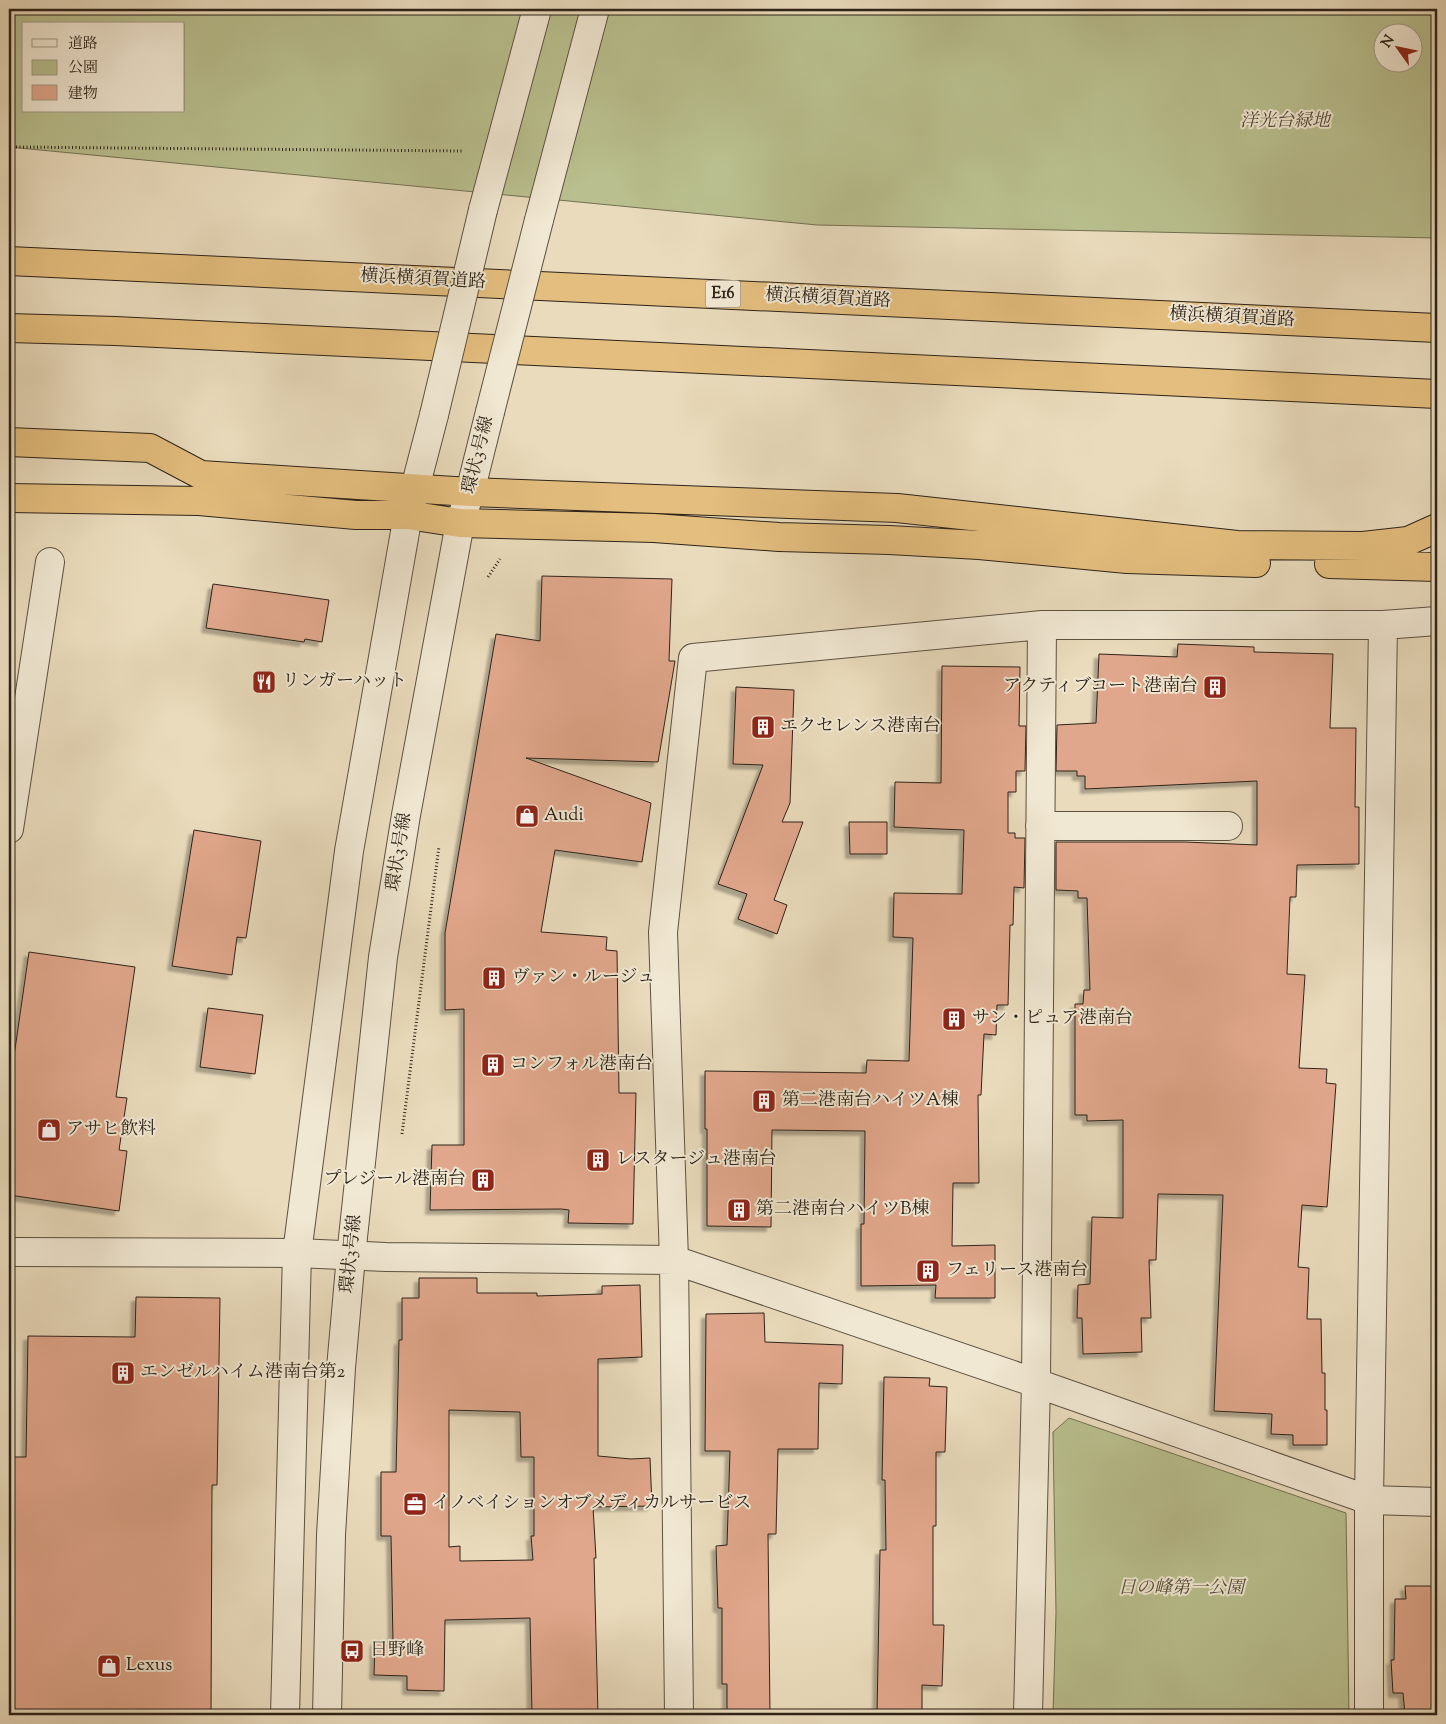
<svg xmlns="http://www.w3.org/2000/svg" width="1446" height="1724" font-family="'Sorts Mill Goudy','Noto Serif JP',serif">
<defs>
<filter id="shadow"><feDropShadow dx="-4.5" dy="4.5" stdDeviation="1" flood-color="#0004"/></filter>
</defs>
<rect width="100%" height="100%" fill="#e9dbbc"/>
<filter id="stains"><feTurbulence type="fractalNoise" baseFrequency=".004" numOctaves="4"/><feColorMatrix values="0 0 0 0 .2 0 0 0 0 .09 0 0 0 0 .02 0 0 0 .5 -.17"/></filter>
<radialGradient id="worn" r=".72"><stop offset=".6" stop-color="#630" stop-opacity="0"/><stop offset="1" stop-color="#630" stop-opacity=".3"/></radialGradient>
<path fill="#b9bf8e" stroke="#737154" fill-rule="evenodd" d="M 9,9 L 1437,9 L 1437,238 L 817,225 L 9,147 ZM 24,24 L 184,24 L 184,111 L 24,111 ZM 1384,32 L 1414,32 L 1414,62 L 1384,62 Z
M 1069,1418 L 1346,1513 L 1349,1715 L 1053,1715 L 1056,1613 L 1053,1432 Z"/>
<path fill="#e1a78c" stroke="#2d2319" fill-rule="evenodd" filter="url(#shadow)" d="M 542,576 L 672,579 L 669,661 L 675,661 L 658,762 L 526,758 L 651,803 L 642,862 L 555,850 L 541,932 L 607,937 L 606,950 L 617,951 L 619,1093 L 636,1093 L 633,1224 L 568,1223 L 569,1210 L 561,1209 L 430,1210 L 432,1145 L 464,1145 L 464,1009 L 445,1010 L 445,933 L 496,634 L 540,641 Z
M 213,584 L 329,600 L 322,642 L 305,639 L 304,642 L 206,628 Z
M 1178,644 L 1254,647 L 1254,652 L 1333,654 L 1330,728 L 1356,728 L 1355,807 L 1359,807 L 1359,864 L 1297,865 L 1296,897 L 1290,897 L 1287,974 L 1305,975 L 1299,1068 L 1327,1069 L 1326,1083 L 1336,1084 L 1327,1207 L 1302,1205 L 1298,1267 L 1309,1268 L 1307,1319 L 1321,1319 L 1322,1373 L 1325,1373 L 1325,1410 L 1327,1410 L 1327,1445 L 1293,1445 L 1293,1435 L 1271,1434 L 1272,1414 L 1214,1411 L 1223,1195 L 1158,1194 L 1156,1260 L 1149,1260 L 1151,1318 L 1141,1318 L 1142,1352 L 1083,1354 L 1082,1318 L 1077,1318 L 1078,1285 L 1090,1284 L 1092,1217 L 1123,1218 L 1123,1120 L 1087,1121 L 1087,1115 L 1075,1115 L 1075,1004 L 1083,1004 L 1084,990 L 1090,990 L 1087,898 L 1078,898 L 1078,891 L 1056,890 L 1056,842 L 1185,842 L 1257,845 L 1257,781 L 1085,789 L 1085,776 L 1077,776 L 1077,771 L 1056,771 L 1057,725 L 1096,723 L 1099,654 L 1177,657 Z
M 942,666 L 1020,667 L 1019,726 L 1026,726 L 1025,771 L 1016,771 L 1016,792 L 1008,792 L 1008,833 L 1015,833 L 1015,838 L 1025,838 L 1024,888 L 1014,887 L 1013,925 L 1010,925 L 1008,1005 L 997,1005 L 996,1035 L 984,1034 L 981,1095 L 978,1095 L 979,1183 L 953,1183 L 952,1246 L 995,1245 L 995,1298 L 935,1298 L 936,1285 L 861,1286 L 861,1224 L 864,1224 L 865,1131 L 772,1130 L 771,1227 L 707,1226 L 707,1129 L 705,1129 L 705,1071 L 866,1073 L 867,1060 L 909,1061 L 913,938 L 893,937 L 894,893 L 962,894 L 964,830 L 894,827 L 895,782 L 941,783 Z
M 736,687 L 794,690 L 790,803 L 782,822 L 803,822 L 774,900 L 787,905 L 777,934 L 738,919 L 747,894 L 718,884 L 763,765 L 733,764 Z
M 849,822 L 887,822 L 887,854 L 850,854 Z
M 194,830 L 261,841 L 246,938 L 237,937 L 232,975 L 172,966 Z
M 29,952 L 135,967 L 116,1097 L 127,1098 L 119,1150 L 127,1151 L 119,1211 L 9,1195 L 9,1091 Z
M 208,1008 L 263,1015 L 255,1074 L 200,1067 Z
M 419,1278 L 477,1278 L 477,1293 L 537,1293 L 537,1296 L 602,1294 L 602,1286 L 640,1285 L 642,1357 L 598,1359 L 598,1456 L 631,1459 L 650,1458 L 652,1506 L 593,1507 L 596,1558 L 594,1558 L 598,1715 L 532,1715 L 530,1618 L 445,1620 L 444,1691 L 407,1690 L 407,1676 L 374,1675 L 375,1641 L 393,1642 L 391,1536 L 381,1536 L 381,1472 L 396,1472 L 399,1340 L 402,1340 L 402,1298 L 419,1298 ZM 449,1410 L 520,1412 L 521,1457 L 534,1457 L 534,1536 L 531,1536 L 533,1560 L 460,1561 L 460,1546 L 449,1547 Z
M 136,1297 L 220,1298 L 217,1485 L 212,1485 L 211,1715 L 9,1715 L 9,1457 L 26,1457 L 28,1336 L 135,1337 Z
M 764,1313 L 765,1342 L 843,1345 L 842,1384 L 819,1383 L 818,1449 L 778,1449 L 776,1534 L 768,1534 L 770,1715 L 727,1715 L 727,1684 L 722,1684 L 722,1608 L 718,1608 L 716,1546 L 727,1545 L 730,1451 L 705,1451 L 706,1314 Z
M 884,1377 L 930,1378 L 929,1386 L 947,1387 L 945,1452 L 936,1452 L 936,1526 L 933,1526 L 933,1625 L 944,1625 L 942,1686 L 922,1685 L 922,1715 L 877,1715 L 880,1550 L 886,1550 L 885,1480 L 882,1480 Z
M 1405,1586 L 1437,1586 L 1437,1715 L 1405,1715 L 1403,1693 L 1393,1693 L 1391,1660 L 1394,1660 L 1395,1599 L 1406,1599 Z"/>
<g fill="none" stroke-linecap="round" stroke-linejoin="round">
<g stroke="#5c5142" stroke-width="30">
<path id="minor" d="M 1040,826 L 1228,826
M 9,829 L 50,562
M 9,1252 L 297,1253 L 386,1257 L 674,1260 L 1036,1383 L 1369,1500 L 1437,1502
M 679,1715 L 674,1260 L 663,932 L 693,658 L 1042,625 L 1383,625 L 1437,621
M 1028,1715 L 1036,1383 L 1042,625
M 1369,1715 L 1369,1500 L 1383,625"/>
</g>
<g stroke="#5c5142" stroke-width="30">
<path id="tertiary" d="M 483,210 L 537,9
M 539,220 L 595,9
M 285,1715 L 297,1253 L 349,851 L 408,515 L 434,415
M 327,1715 L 331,1535 L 341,1368 L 351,1256 L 383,957 L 406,815 L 460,523 L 470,492 L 490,412"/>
</g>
<g stroke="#2d2319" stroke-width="30">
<path id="motorway" d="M 9,261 L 1437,328
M 9,328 L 115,331 L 1437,394
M 9,442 L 150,448 L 201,475 L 470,492 L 897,508 L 1237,545 L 1363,546 L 1408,541 L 1437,528
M 9,498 L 199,501 L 356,515 L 408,515 L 460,523 L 654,528 L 779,537 L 889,540 L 979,545 L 1127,559 L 1256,563
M 1329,564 L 1437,567"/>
</g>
<path stroke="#2d2319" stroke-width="3" stroke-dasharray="1 2.5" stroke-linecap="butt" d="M 9,147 L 463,151
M 488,577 L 500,559
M 402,1134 L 439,846"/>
<use href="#minor" stroke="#f1e8d3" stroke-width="28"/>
<use href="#tertiary" stroke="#f1e8d3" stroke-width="28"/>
<use href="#motorway" stroke="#e4be7e" stroke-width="28"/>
<g stroke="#5c5142" stroke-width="30" stroke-linecap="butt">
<path id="tertiary-bridge" d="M 490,412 L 539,220
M 434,415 L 483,210"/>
</g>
<use href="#tertiary-bridge" stroke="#f1e8d3" stroke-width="28"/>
</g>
<defs>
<g id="restaurant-square" transform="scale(1.25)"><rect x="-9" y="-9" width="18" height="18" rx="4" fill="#8f2418" stroke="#f1e8d3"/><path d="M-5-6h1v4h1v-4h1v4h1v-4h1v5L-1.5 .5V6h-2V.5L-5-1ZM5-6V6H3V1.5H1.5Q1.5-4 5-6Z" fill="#fff"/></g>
<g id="building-square" transform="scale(1.25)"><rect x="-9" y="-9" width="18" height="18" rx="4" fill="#8f2418" stroke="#f1e8d3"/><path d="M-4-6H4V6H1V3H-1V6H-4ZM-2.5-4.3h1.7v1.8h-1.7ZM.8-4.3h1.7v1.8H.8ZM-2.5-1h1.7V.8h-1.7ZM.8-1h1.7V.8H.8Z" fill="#fff"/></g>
<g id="shop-square" transform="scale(1.25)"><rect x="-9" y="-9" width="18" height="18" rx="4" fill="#8f2418" stroke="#f1e8d3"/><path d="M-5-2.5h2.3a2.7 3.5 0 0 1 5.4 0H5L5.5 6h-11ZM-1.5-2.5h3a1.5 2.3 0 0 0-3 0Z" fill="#fff"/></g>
<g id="office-square" transform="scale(1.25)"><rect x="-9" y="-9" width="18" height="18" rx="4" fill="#8f2418" stroke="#f1e8d3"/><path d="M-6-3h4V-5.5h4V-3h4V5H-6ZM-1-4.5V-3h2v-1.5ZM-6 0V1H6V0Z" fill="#fff"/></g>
<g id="bus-square" transform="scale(1.25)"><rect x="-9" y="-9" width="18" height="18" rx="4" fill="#8f2418" stroke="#f1e8d3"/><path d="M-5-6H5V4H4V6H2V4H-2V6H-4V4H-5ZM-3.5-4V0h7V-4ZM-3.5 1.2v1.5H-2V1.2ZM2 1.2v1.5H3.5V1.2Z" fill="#fff"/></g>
</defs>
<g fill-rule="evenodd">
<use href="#restaurant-square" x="264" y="682"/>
<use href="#building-square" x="1215" y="687"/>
<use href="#building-square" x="763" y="727"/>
<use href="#shop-square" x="527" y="816"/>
<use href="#building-square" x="494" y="978"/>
<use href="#building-square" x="954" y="1019"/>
<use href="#building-square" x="493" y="1065"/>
<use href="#building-square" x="764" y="1101"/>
<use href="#shop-square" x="49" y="1130"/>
<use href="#building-square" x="598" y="1160"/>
<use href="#building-square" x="483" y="1180"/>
<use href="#building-square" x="739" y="1210"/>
<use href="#building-square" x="928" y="1271"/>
<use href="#building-square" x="123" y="1373"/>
<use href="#office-square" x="415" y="1504"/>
<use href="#bus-square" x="352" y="1651"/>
<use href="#shop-square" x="109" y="1666"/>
</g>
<g text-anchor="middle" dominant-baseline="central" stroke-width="4" stroke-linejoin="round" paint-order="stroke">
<rect fill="#f1e8d3" stroke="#685e51" stroke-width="1" x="705.5" y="280.5" width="35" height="27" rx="4"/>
<g font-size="16" font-weight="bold" fill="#2d2319">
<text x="723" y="294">E16</text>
</g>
<g font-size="18" font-style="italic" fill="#504a36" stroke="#f1e8d3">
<text x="1285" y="122">洋光台緑地</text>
<text x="1181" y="1589">日の峰第一公園</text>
</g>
<g font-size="18" fill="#2d2319" stroke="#f1e8d3">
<text transform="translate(423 280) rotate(3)">横浜横須賀道路</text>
<text transform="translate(828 299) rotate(3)">横浜横須賀道路</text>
<text transform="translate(1232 318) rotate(3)">横浜横須賀道路</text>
<text transform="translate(479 455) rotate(-76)">環状3号線</text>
<text transform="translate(400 852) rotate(-81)">環状3号線</text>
<text transform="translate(352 1254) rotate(-84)">環状3号線</text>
</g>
<g font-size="18" fill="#2d2319" stroke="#f1e8d3" text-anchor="start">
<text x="282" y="682">リンガーハット</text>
<text x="1198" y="687" text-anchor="end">アクティブコート港南台</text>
<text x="780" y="727">エクセレンス港南台</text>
<text x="544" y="816">Audi</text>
<text x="512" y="978">ヴァン・ルージュ</text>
<text x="972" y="1019">サン・ピュア港南台</text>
<text x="510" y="1065">コンフォル港南台</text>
<text x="782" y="1101">第二港南台ハイツA棟</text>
<text x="66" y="1130">アサヒ飲料</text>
<text x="616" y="1160">レスタージュ港南台</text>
<text x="466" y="1180" text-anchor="end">プレジール港南台</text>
<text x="756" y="1210">第二港南台ハイツB棟</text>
<text x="946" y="1271">フェリース港南台</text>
<text x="140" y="1373">エンゼルハイム港南台第2</text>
<text x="432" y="1504">イノベイションオブメディカルサービス</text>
<text x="370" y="1651">日野峰</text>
<text x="126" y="1666">Lexus</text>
</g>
</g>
<rect width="1446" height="1724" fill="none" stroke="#e9dbbc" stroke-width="30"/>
<rect x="10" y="10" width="1426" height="1704" fill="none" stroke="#2d2319" stroke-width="2.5"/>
<rect x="15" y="15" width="1416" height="1694" fill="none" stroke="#2d2319"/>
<rect x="22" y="22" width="162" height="90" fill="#f1e8d3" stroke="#a39989"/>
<rect x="32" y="39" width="25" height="8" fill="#f1e8d3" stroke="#a39989"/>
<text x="68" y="48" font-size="15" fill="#2d2319">道路</text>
<rect x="32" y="60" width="25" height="15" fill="#b9bf8e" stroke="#a39989"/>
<text x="68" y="72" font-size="15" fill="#2d2319">公園</text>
<rect x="32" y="85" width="25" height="15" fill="#e1a78c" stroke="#a39989"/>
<text x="68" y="98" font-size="15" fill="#2d2319">建物</text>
<g transform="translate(1398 48) rotate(303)"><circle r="24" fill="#f1e8d3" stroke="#a39989"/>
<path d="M0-4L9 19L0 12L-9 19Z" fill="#8f2418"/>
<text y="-8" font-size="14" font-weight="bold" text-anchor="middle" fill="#2d2319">N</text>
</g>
<rect width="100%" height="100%" filter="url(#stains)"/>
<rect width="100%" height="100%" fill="url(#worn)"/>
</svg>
